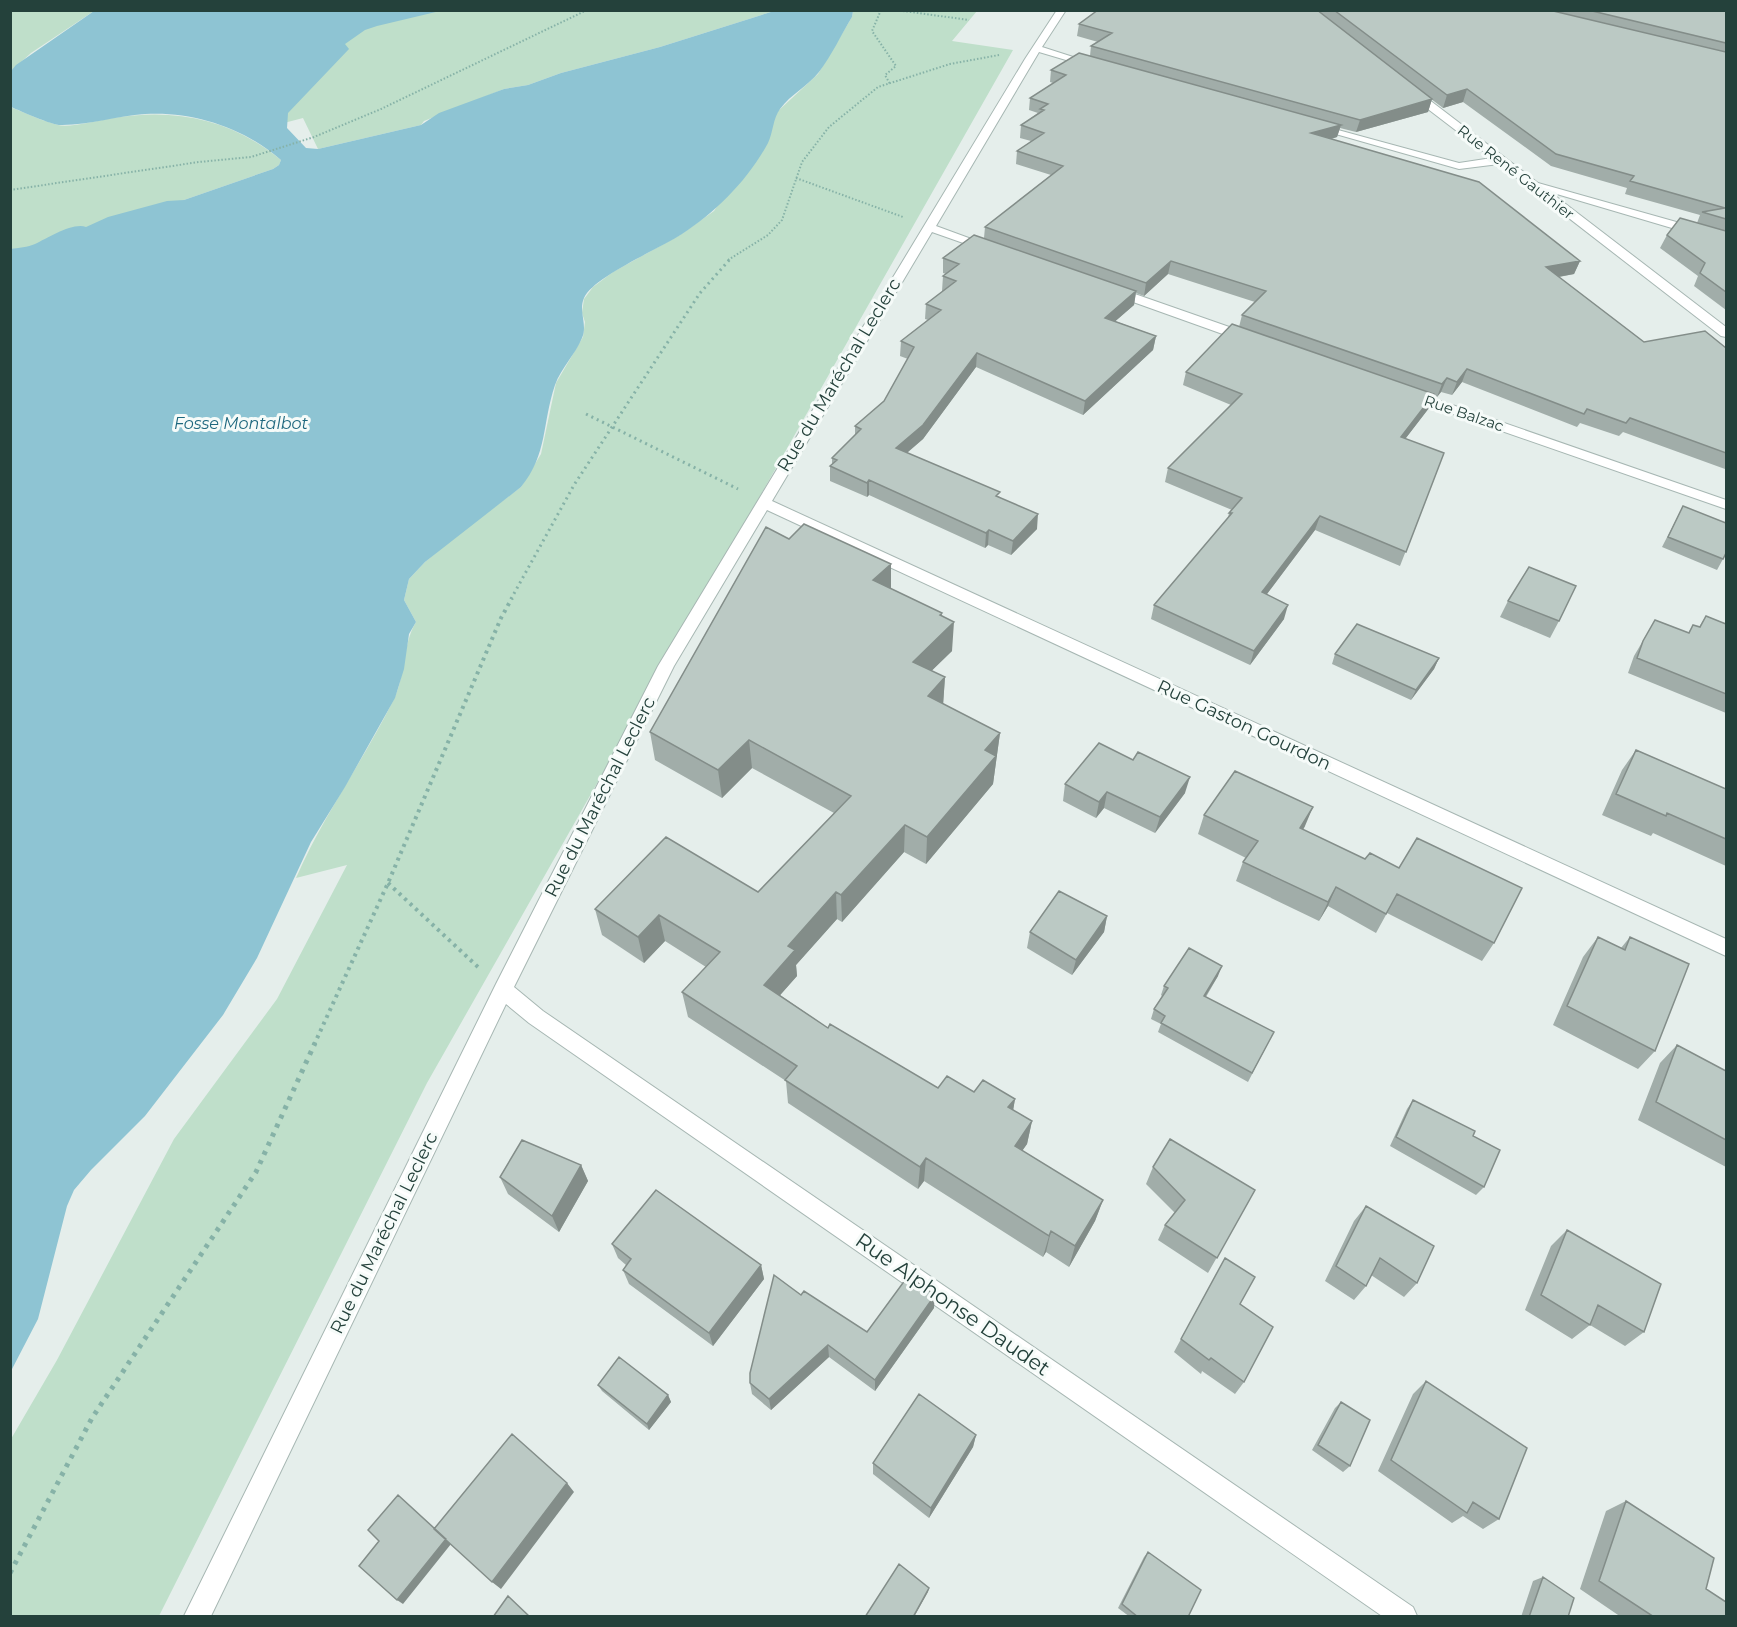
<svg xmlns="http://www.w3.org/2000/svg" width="1737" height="1627" font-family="Montserrat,sans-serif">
<rect width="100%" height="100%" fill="#e5eeeb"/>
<path fill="#bfdfca" d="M 433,10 L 774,11 L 660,47 L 561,73 L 528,85 L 504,89 L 424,121 L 421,125 L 318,149 L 303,118 L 280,124 L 299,93 L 350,35 L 384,21 Z
M 11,11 L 94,11 L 31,53 L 11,71 Z
M 853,11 L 977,11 L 952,41 L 1013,50 L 427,1083 L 159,1616 L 11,1616 L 11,1439 L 57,1360 L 174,1139 L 277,999 L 347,865 L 296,878 C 323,816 363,761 393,701 C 406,676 402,645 416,622 L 404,600 L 409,579 L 425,562 L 466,528 L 521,487 L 541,454 L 556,383 L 583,337 L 585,322 L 582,313 L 584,299 L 593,287 L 613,272 L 680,235 L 714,211 L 778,111 L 818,74 L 852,17 Z
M 10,107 C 26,113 42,121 58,125 C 70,128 99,120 113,118 C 176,108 231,119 281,160 L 279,165 L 273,169 L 184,200 L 11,253 Z"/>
<path fill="#8ec4d3" d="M 94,11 L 440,11 L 377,26 L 365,30 L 345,44 L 349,49 L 288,113 L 287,128 L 306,148 L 318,149 L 421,125 L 439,113 L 504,89 L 528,85 L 561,73 L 660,47 L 774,11 L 853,11 L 852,17 C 841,35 832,55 819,72 C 808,86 791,94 780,109 C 773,118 773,133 768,143 C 748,180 716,212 682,234 C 659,249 593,277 584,298 C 578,311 588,325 582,338 C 575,355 561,368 555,385 C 542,423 548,454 521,487 L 425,562 L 409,579 L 404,600 L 416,622 L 409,634 L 404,669 L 395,698 L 345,787 L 311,842 L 257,958 L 223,1015 L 145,1116 L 91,1170 L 74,1190 L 67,1206 L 38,1319 L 11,1371 L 11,249 C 18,248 28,247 35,244 C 48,238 73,222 86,227 L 108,217 L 167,201 L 184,200 L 273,169 L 279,165 L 281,160 C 245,128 193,111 145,114 C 117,116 90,125 62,125 C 53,126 21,111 11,107 L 11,71 L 16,65 Z"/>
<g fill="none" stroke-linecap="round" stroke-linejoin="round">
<g stroke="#a7b7b3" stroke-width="2">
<path id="street" d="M 1057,10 L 1066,10 L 1042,47 L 1098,65 L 1093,68 L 1039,52 L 936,226 L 996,248 L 990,252 L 986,251 L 932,232 L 772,501 L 1726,939 L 1726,956 L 767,510 L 674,666 L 514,987 L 543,1011 L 1413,1607 L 1417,1616 L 1382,1616 L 529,1023 L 506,1004 L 211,1616 L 184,1616 L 496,984 L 658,666 L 1025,59 Z
M 1407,89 L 1415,89 L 1538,183 L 1726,236 L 1726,244 L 1550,192 L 1726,327 L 1726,337 L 1721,336 L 1499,164 L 1459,169 L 1311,127 L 1316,124 L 1459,163 L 1492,158 L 1407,93 Z
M 1112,286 L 1255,336 L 1256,339 L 1255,342 L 1245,342 L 1108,293 L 1108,287 Z
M 1409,390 L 1726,500 L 1726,509 L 1404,397 L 1402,394 Z"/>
</g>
<path stroke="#86b2a7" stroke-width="2" stroke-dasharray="1.5 2" stroke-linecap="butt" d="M 881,10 L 872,31 L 896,66 L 885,75 L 890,84
M 896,10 L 969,20
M 796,178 L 903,217
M 10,190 L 199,162 L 251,157 L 314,137 L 381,109 L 587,10
M 728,260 L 768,235 L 782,220 L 802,162 L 829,127 L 878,87 L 950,64 L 999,55"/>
<path stroke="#86b2a7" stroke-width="3" stroke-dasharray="2 4" stroke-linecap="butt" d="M 586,414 L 738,489
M 511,599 L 574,485 L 700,293 L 731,258"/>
<path stroke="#86b2a7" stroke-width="4" stroke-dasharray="3 4.5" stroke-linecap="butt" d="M 388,883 L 478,967
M 314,1045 L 388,883 L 501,618 L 512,598"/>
<path stroke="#86b2a7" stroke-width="5" stroke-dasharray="4 6" stroke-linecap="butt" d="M 10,1573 L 92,1418 L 256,1172 L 315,1043"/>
<use href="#street" fill="#fff" fill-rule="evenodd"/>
</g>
<path fill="#a1ada9" d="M 1097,10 L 1726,10 L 1726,310 L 1694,286 L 1698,276 L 1660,248 L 1667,235 L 1697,223 L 1700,215 L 1625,194 L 1627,188 L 1551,166 L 1463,102 L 1443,108 L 1410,83 L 1432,99 L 1428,112 L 1356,132 L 1340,128 L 1337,137 L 1331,139 L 1580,261 L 1574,274 L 1559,277 L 1644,342 L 1726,348 L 1726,467 L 1725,469 L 1623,432 L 1619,436 L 1580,423 L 1577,427 L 1462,382 L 1452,395 L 1441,392 L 1437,397 L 1433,396 L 1429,408 L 1405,439 L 1444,453 L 1400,566 L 1315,530 L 1267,594 L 1284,619 L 1250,665 L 1151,619 L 1154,605 L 1228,518 L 1229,513 L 1232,510 L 1165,482 L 1168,468 L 1231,405 L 1183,385 L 1186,372 L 1239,327 L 1242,315 L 1255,302 L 1168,274 L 1144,296 L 1136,293 L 1134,305 L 1115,321 L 1156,336 L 1153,350 L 1083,415 L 976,367 L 923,439 L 907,453 L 1000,497 L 1037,529 L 1011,555 L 988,545 L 985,548 L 869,495 L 867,497 L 830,481 L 830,466 L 832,464 L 832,458 L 855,435 L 855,426 L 884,401 L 908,359 L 900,356 L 901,341 L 928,320 L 925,319 L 926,304 L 943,291 L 942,291 L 943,276 L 946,274 L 943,273 L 943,258 L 984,238 L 985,227 L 1051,175 L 1016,164 L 1017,151 L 1031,141 L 1020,138 L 1021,125 L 1038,113 L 1029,110 L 1030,98 L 1053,83 L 1050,82 L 1051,70 L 1090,56 L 1091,46 L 1098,42 L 1077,36 L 1079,24 L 1098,11 Z
M 1683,506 L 1723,559 L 1717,570 L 1662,547 Z
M 789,539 L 891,564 L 891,589 L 942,613 L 941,616 L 952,651 L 931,671 L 945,677 L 943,704 L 1000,733 L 993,784 L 926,864 L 904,852 L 842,922 L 837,919 L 796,965 L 797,976 L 780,995 L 828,1028 L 938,1088 L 1015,1099 L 1013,1110 L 1032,1121 L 1027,1144 L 1022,1151 L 1103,1200 L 1095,1221 L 1069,1267 L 1046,1252 L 1043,1257 L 924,1181 L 918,1189 L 788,1103 L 786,1081 L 688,1017 L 682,992 L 706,967 L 665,941 L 644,963 L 602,935 L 595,909 L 758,892 L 834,813 L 752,768 L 722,798 L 655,760 L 650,732 Z
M 1508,601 L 1559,621 L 1550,638 L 1500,617 Z
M 1706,616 L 1726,624 L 1726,713 L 1628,673 L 1634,656 L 1655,620 L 1688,633 L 1693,625 L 1699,627 Z
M 1335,654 L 1439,658 L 1434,669 L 1411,700 L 1332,664 Z
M 1636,750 L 1726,789 L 1726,866 L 1653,833 L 1651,836 L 1602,815 L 1622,770 Z
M 1133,760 L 1185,793 L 1155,833 L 1104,808 L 1096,818 L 1063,801 L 1065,784 Z
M 1204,815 L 1305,826 L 1303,830 L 1494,943 L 1482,961 L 1387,913 L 1376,933 L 1328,906 L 1319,921 L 1236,881 L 1243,862 L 1246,858 L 1198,834 Z
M 1107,916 L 1104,932 L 1072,975 L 1027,948 L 1030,932 Z
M 1598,937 L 1621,948 L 1630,937 L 1655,1051 L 1638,1069 L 1553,1025 L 1583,957 Z
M 1218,976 L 1206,997 L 1274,1032 L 1248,1082 L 1158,1032 L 1161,1024 L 1151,1019 L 1154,1009 L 1162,996 L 1161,995 L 1164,986 Z
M 1677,1045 L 1726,1071 L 1726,1167 L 1638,1120 L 1660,1063 Z
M 1413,1100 L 1473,1136 L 1484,1187 L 1476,1195 L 1390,1146 L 1407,1109 Z
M 581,1165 L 588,1181 L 559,1232 L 508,1194 L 500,1177 Z
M 1153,1167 L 1255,1190 L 1208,1273 L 1158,1240 L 1165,1225 L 1175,1213 L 1146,1184 Z
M 1366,1206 L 1417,1283 L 1404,1297 L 1371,1275 L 1366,1286 L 1354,1300 L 1325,1281 L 1354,1221 Z
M 1567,1230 L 1644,1332 L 1625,1346 L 1590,1325 L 1572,1339 L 1525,1310 L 1551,1246 Z
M 612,1244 L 761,1265 L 764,1279 L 713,1346 L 629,1284 L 623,1270 L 626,1265 L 618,1258 Z
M 1225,1258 L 1240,1304 L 1244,1382 L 1235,1394 L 1202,1371 L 1201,1374 L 1174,1352 Z
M 801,1295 L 867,1332 L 934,1308 L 875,1391 L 829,1357 L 771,1410 L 752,1394 L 750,1383 Z
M 1426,1381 L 1499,1519 L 1483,1529 L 1463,1516 L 1452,1523 L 1378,1471 L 1413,1394 Z
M 598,1385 L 668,1395 L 671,1402 L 649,1430 L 602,1391 Z
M 1341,1402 L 1350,1466 L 1343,1472 L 1312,1450 L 1335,1408 Z
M 976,1435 L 973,1447 L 929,1518 L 873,1474 L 873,1463 Z
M 1626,1501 L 1706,1589 L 1726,1617 L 1621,1617 L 1580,1589 L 1606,1511 Z
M 1148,1552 L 1188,1617 L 1130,1617 L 1118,1608 L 1144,1557 Z
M 1543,1577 L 1568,1617 L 1521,1617 L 1533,1581 Z"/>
<path fill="#838d89" d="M 1467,89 L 1463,102 L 1443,108 L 1447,95 Z
M 1432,99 L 1428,112 L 1356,132 L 1360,120 Z
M 1341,125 L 1337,137 L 1308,146 L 1311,133 Z
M 1171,261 L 1168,274 L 1144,296 L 1146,283 Z
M 1580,261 L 1574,274 L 1541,280 L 1546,267 Z
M 1136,291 L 1134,305 L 1103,332 L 1105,318 Z
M 1156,336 L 1153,350 L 1083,415 L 1085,401 Z
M 977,353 L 976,367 L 923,439 L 896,462 L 896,448 Z
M 1467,369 L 1462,382 L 1452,395 L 1457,382 Z
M 1447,378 L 1441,392 L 1437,397 L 1442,384 Z
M 1434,394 L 1429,408 L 1396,451 L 1401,437 Z
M 869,480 L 869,495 L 867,497 L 867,483 Z
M 1038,514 L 1037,529 L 1011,555 L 1013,541 Z
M 1320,516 L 1315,530 L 1258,606 L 1262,592 Z
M 989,530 L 988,545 L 985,548 L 986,533 Z
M 891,564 L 891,593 L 873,580 Z
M 1288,605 L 1284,619 L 1250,665 L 1254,651 Z
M 942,613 L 940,635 L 954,622 L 952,651 L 912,690 L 913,662 Z
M 1439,658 L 1434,669 L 1411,700 L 1416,690 Z
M 945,677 L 943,706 L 928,696 Z
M 1000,733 L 993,784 L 926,864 L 927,837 L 985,750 Z
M 749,740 L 752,768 L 722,798 L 718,770 Z
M 1190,777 L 1185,793 L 1155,833 L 1160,817 Z
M 1107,792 L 1104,808 L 1096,818 L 1099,802 Z
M 1313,807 L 1305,826 L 1292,847 L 1300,828 Z
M 905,825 L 904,852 L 842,922 L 841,895 Z
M 1336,887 L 1328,906 L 1319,921 L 1328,902 Z
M 836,892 L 837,919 L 796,965 L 797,976 L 767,1010 L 764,985 L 788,946 Z
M 659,915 L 665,941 L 644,963 L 638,937 Z
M 1107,916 L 1104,932 L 1072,975 L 1076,960 Z
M 1222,966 L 1218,976 L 1200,1005 L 1204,996 Z
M 1015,1099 L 1011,1123 L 1008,1107 Z
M 1032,1121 L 1027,1144 L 1010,1168 L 1015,1146 Z
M 926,1158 L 924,1181 L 918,1189 L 920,1167 Z
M 581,1165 L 588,1181 L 559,1232 L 552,1216 Z
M 1103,1200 L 1095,1221 L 1069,1267 L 1075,1246 Z
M 1051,1231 L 1046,1252 L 1043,1257 L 1049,1236 Z
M 761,1265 L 764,1279 L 713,1346 L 709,1333 Z
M 935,1295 L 934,1308 L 875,1391 L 875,1380 Z
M 828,1345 L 829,1357 L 771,1410 L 769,1399 Z
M 668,1395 L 671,1402 L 649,1430 L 647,1424 Z
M 976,1435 L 973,1447 L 929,1518 L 931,1508 Z
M 567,1483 L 574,1492 L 501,1589 L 492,1582 Z
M 446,1539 L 451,1544 L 403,1604 L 397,1600 Z
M 929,1588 L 928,1592 L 914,1617 L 913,1617 Z"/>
<path fill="#bbc9c4" stroke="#838d89" stroke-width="1.5" d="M 1098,10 L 1317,10 L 1432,99 L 1360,120 L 1091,46 L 1112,33 L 1079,24 Z
M 1334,10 L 1549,10 L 1726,52 L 1726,219 L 1702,212 L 1725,208 L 1630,181 L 1634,176 L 1556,154 L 1467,89 L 1447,95 Z
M 1588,10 L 1726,10 L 1726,43 Z
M 1079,53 L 1341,125 L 1311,133 L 1479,182 L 1580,261 L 1546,267 L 1644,342 L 1705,331 L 1726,348 L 1726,453 L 1630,418 L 1626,423 L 1587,409 L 1584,414 L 1467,369 L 1457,382 L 1447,378 L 1442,384 L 1242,315 L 1266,291 L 1171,261 L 1146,283 L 985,227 L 1063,166 L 1017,151 L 1044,133 L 1021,125 L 1044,110 L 1040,109 L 1048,104 L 1030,98 L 1066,75 L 1051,70 Z
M 1680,218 L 1726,231 L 1726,292 L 1700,273 L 1705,263 L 1667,235 Z
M 974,235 L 1136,291 L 1105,318 L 1156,336 L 1085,401 L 977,353 L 923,425 L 896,448 L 1000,492 L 996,496 L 1038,514 L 1013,541 L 989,530 L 986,533 L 869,480 L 867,483 L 830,466 L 837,460 L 832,458 L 861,429 L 855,426 L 884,401 L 914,347 L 901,341 L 941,310 L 926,304 L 956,281 L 943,276 L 959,264 L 943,258 Z
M 1232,324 L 1434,394 L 1401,437 L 1444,453 L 1406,552 L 1320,516 L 1262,592 L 1288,605 L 1254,651 L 1154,605 L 1232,513 L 1229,513 L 1242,498 L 1168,468 L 1242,394 L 1186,372 Z
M 1683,506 L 1726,523 L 1726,553 L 1723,559 L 1668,537 Z
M 804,524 L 891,564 L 873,580 L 942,613 L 940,615 L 954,622 L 913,662 L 945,677 L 928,696 L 1000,733 L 985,750 L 996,756 L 927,837 L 905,825 L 841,895 L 836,892 L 788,946 L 795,950 L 764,985 L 828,1028 L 830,1024 L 938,1088 L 947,1076 L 974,1092 L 983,1080 L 1015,1099 L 1008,1107 L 1032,1121 L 1015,1146 L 1103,1200 L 1075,1246 L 1051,1231 L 1049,1236 L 926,1158 L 920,1167 L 785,1080 L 797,1066 L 682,992 L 720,952 L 659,915 L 638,937 L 595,909 L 666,837 L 758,892 L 851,796 L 749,740 L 718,770 L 650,732 L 766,527 L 789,539 Z
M 1529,567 L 1576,586 L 1559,621 L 1508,601 Z
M 1706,616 L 1726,624 L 1726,694 L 1637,658 L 1643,641 L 1655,620 L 1689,633 L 1693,625 L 1700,627 Z
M 1357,624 L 1439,658 L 1416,690 L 1335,654 Z
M 1099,743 L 1133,760 L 1138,752 L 1190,777 L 1160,817 L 1107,792 L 1099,802 L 1065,784 Z
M 1636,750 L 1726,789 L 1726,839 L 1667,813 L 1666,816 L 1616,794 Z
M 1235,771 L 1313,807 L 1300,828 L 1365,859 L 1370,853 L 1399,868 L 1417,838 L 1522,888 L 1494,943 L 1397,894 L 1386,914 L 1336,887 L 1328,902 L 1243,862 L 1258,841 L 1204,815 Z
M 1059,891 L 1107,916 L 1076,960 L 1030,932 Z
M 1598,937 L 1625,950 L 1630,937 L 1689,964 L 1655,1051 L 1567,1006 Z
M 1189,948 L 1222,966 L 1204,996 L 1274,1032 L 1252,1073 L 1161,1023 L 1165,1016 L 1154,1009 L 1168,988 L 1164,986 Z
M 1677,1045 L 1726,1071 L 1726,1140 L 1656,1102 Z
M 1413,1100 L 1475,1131 L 1473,1136 L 1500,1150 L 1484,1187 L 1396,1137 Z
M 1170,1139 L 1255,1190 L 1217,1258 L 1165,1225 L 1185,1200 L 1153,1167 Z
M 522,1140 L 581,1165 L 552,1216 L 500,1177 Z
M 656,1190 L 761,1265 L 709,1333 L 623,1270 L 631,1259 L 612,1244 Z
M 1366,1206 L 1434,1246 L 1417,1283 L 1380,1258 L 1366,1286 L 1336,1266 Z
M 1567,1230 L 1661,1284 L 1644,1332 L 1598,1305 L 1590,1325 L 1541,1295 Z
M 1225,1258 L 1255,1277 L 1240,1304 L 1273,1327 L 1244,1382 L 1211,1358 L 1209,1360 L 1181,1339 Z
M 774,1275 L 801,1295 L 804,1291 L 867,1332 L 908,1276 L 935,1295 L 875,1380 L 828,1345 L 769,1399 L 750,1383 L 750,1373 Z
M 619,1357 L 668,1395 L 647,1424 L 598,1385 Z
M 1426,1381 L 1527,1448 L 1499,1519 L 1473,1502 L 1467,1513 L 1391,1460 Z
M 919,1394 L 976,1435 L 931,1508 L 873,1463 Z
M 1341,1402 L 1370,1420 L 1350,1466 L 1318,1445 Z
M 512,1434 L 567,1483 L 492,1582 L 434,1529 Z
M 398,1495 L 446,1539 L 397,1600 L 359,1566 L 379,1541 L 368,1530 Z
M 1626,1501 L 1714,1558 L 1706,1589 L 1726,1602 L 1726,1617 L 1654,1617 L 1599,1581 Z
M 1148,1552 L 1201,1590 L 1188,1617 L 1138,1617 L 1122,1604 Z
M 899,1564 L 929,1588 L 913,1617 L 865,1617 Z
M 1543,1577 L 1574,1598 L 1568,1617 L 1529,1617 Z
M 508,1596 L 530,1617 L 493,1617 Z"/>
<g text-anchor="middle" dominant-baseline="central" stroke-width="6" stroke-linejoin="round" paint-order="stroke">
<g font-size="15" fill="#24413b" stroke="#f6fbf9">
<text transform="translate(1516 172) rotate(38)">Rue René Gauthier</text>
<text transform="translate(1464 413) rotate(19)">Rue Balzac</text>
</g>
<g font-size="16" font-style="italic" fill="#1d677e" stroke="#f6fbf9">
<text x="241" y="423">Fosse Montalbot</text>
</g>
<g font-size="18" fill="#24413b" stroke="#f6fbf9">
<text transform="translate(839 375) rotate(-59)">Rue du Maréchal Leclerc</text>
<text transform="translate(1244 725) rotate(25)">Rue Gaston Gourdon</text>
<text transform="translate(600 797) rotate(-63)">Rue du Maréchal Leclerc</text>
<text transform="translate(384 1233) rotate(-64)">Rue du Maréchal Leclerc</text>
</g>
<g font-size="21" fill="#24413b" stroke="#f6fbf9">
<text transform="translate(953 1304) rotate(35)">Rue Alphonse Daudet</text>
</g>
</g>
<rect width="1737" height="1627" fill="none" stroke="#24413b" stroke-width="24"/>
</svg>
